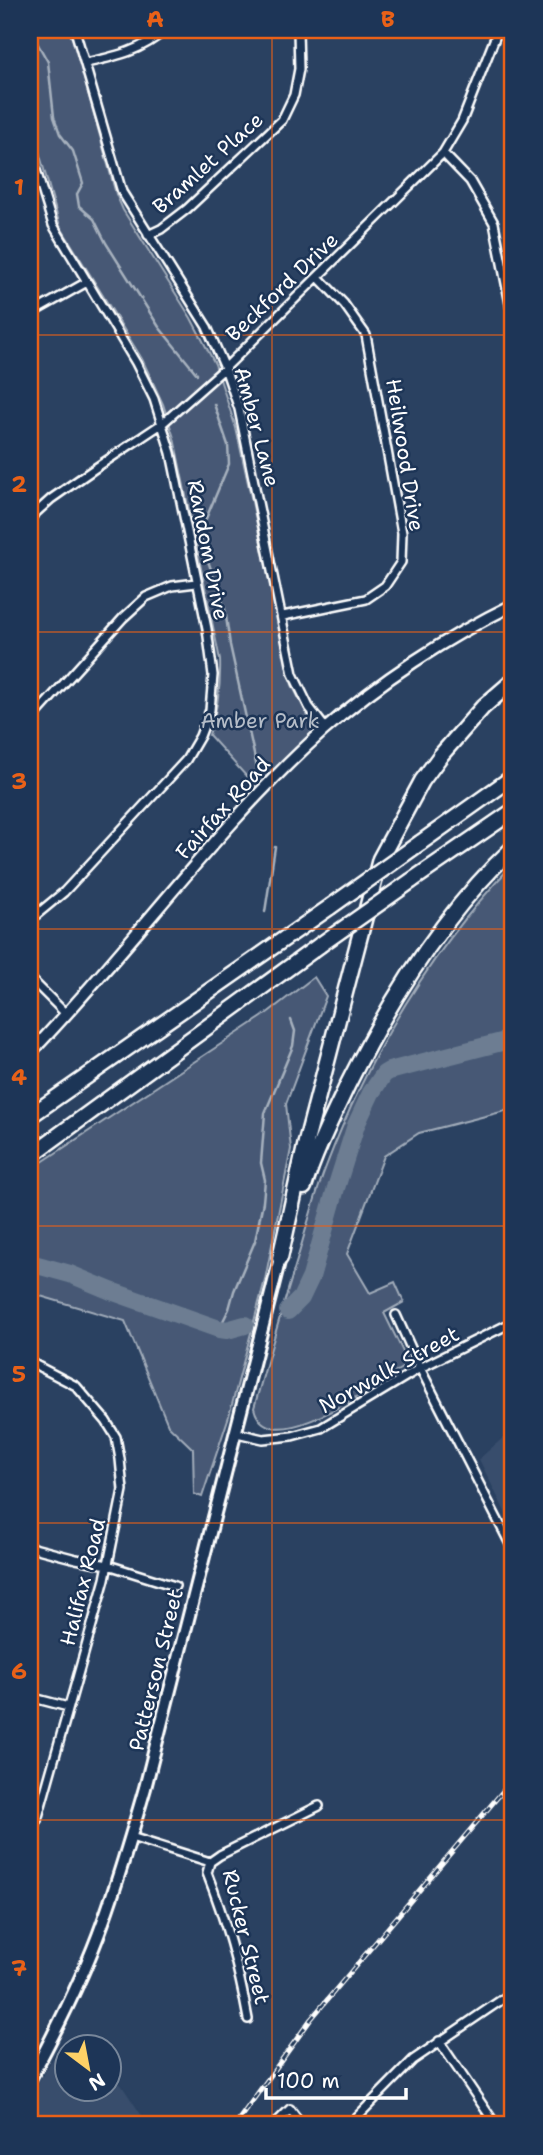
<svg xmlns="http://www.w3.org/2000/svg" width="543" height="2155" font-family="'Shantell Sans',sans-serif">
<rect width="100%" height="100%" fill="#2a4161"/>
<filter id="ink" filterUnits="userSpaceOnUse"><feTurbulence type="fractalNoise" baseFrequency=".0143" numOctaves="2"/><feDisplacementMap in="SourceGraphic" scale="14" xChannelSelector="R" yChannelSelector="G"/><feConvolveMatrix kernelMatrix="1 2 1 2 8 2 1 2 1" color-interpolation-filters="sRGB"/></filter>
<g filter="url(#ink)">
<path fill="#394e6c" d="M 513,1429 L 513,1528 L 479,1459 Z
M 63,2043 L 69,2046 L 66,2046 L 66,2088 L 108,2088 L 109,2072 L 122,2086 L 148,2125 L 30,2125 L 30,2095 Z"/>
<path fill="#465975" stroke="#a2acba" stroke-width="2" d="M 30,30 L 68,30 L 74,42 L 116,194 L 123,210 L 191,318 L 215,364 L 236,428 L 292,685 L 316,732 L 257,788 L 209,735 C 218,709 221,687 220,660 L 174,438 L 163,404 L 142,359 L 60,226 L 30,120 Z
M 513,864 L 513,1109 L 419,1133 L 384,1156 L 347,1254 L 370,1293 L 395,1282 L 404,1302 L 384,1313 L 406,1358 L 405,1366 C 378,1382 268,1465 254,1408 C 268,1358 282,1309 297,1260 C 306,1230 314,1198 325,1169 C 368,1056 430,951 513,864 Z
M 314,977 L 326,996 L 286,1104 L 291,1149 L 265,1280 L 229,1416 L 202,1497 L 194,1494 L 193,1449 L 168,1425 L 125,1321 L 30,1293 L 30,1170 L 262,1017 Z"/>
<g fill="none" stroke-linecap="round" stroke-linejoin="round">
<path stroke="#a7b1be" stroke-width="2.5" d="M 30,30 L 48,62 L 54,117 L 60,134 L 73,151 L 83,183 L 77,194 L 79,206 L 94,219 L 106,243 L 159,327 L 197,374
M 214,404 L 228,445 L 229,464 L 205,521 L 202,532 L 202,544 L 225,609 L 230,645 L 257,768
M 265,912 L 275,847
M 219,1329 L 229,1309 L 234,1291 L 255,1241 L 263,1202 L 265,1180 L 261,1163 L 265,1113 L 293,1046 L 295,1031 L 291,1020"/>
<path stroke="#6d7d92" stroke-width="18" d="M 30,1263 L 70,1274 L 111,1291 L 219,1329 L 227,1330 L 245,1325
M 288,1311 L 301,1298 L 311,1277 L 336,1188 L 356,1125 L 371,1093 L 384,1074 L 389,1071 L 513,1039"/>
<g stroke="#fff" stroke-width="12">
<path id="minor" d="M 75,30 L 122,192 L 207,327 L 225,368 L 239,409 L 293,674 L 309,707 L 326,729
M 86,63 C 117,56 141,51 165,30
M 30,151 L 53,225 L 136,363 L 154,399 L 171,453 L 207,629 L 213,675 L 210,710 L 200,736 L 186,760 L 64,892 L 30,920
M 443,153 L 470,181 L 494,223 L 513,319
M 148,235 L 161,229 L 187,209 L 282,120 L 294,95 L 299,69 L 298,30
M 30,314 L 87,282
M 30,518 L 51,499 L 94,469 L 163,423 L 225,368 L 443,153 L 462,121 L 498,30
M 283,616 L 366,599 L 385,586 L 401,562 L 402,533 L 366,335 L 344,304 L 318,277
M 30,721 L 123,618 L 146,597 L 172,586 L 196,583
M 30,978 L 66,1014
M 396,1315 L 420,1368 L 513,1550
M 30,1362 L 76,1386 L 106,1421 L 116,1437 L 120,1459 L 123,1490 L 105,1579 L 30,1845
M 237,1433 L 263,1439 L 292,1436 L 321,1428 L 420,1368 L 513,1322
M 30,1547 L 76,1559 L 108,1565 L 175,1586
M 30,1697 L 68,1707
M 131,1837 L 210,1862
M 248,2019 C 239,1969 226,1921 207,1873 L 210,1862 L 220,1855 L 319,1806
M 439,2041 L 496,2125
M 274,2125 L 290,2109 L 302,2125
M 349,2125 L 413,2060 L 513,1992"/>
</g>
<g stroke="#fff" stroke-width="15">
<path id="tertiary" d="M 30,1053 C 131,949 215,828 323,731 C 378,682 447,637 513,605"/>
</g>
<g stroke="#fff" stroke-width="16">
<path id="secondary" d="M 30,2079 C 57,2029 84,1976 103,1922 C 119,1878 132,1833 145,1788 L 280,1258"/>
</g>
<g stroke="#fff" stroke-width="19">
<path id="motorway" d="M 420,843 L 513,777
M 411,881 L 513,811
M 30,1116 L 330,907
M 30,1156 L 320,945
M 304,1187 C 315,1152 332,1118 348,1084 C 390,1000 444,912 513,848
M 280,1258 L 306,1142 L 380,859 L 422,781 L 441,755 L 483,707 L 513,681"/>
</g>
<use href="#minor" stroke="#1d3557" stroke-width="7"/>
<use href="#tertiary" stroke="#1d3557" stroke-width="10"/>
<use href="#secondary" stroke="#1d3557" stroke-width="10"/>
<use href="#motorway" stroke="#1d3557" stroke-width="14"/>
<g stroke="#fff" stroke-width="5">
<path id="rail" d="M 235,2125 L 311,2019 L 513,1779"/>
</g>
<use href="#rail" stroke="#1d3557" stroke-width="2.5" stroke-dasharray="8" stroke-linecap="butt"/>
<g stroke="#fff" stroke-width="19" stroke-linecap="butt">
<path id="motorway-bridge" d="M 330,907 L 420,843
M 320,945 L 411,881"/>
</g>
<use href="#motorway-bridge" stroke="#1d3557" stroke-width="14"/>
</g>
</g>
<path fill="none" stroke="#e96118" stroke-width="2" stroke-opacity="0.55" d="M 272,30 L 272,2125M 30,335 L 513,335M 30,632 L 513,632M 30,929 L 513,929M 30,1226 L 513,1226M 30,1523 L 513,1523M 30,1820 L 513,1820"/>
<g text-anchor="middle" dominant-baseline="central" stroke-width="5" stroke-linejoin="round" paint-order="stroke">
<g font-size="21" fill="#fff" stroke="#1d3557">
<text transform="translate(208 163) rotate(-42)">Bramlet Place</text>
<text transform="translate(282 287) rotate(-44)">Beckford Drive</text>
<text transform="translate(257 427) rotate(75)">Amber Lane</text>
<text transform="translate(405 455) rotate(81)">Heilwood Drive</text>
<text transform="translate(208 550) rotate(79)">Random Drive</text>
<text transform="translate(223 808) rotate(-48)">Fairfax Road</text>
<text transform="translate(389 1370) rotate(-29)">Norwalk Street</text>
<text transform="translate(83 1582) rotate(-76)">Halifax Road</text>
<text transform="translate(156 1670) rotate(-76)">Patterson Street</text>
<text transform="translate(246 1937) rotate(76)">Rucker Street</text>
</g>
<g font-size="21" fill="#b5bdc8" stroke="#1d3557">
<text x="260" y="721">Amber Park</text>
</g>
</g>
<rect width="543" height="2155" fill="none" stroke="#1d3557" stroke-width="77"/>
<g transform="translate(88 2068) rotate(148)"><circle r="33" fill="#1d3557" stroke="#77869a" stroke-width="2"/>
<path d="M0-5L12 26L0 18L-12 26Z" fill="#ffd166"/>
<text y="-10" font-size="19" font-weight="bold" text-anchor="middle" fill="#ffffff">N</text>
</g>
<path d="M266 2088v10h140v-10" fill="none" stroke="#ffffff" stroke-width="3.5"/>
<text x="277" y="2088" font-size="21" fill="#ffffff" stroke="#1d3557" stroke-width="5" paint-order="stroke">100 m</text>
<rect x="38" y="38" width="466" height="2078" fill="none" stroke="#e96118" stroke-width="2.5"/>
<g font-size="23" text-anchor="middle" font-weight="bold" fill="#e96118">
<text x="155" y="27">A</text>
<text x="388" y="27">B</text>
<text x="19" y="195">1</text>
<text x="19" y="492">2</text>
<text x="19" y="789">3</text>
<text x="19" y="1085">4</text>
<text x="19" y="1382">5</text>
<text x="19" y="1679">6</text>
<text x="19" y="1976">7</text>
</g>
</svg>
